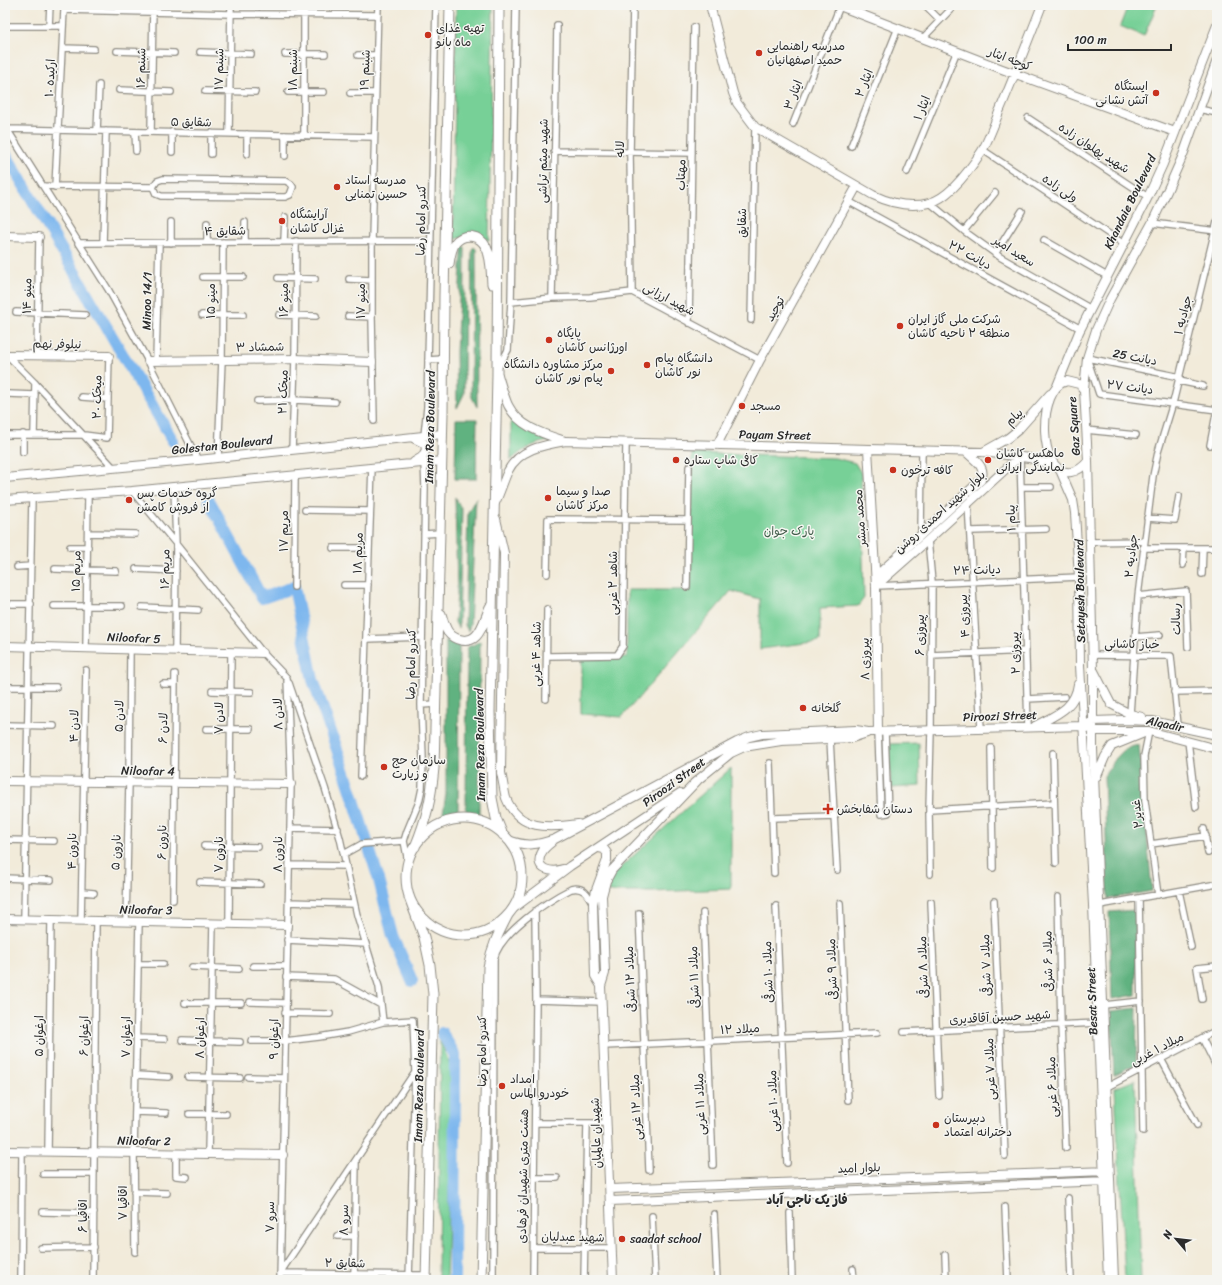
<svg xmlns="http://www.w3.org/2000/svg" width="1222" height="1285" font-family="Sriracha,'Playpen Sans Arabic',sans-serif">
<rect width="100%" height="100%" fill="#f6f6f2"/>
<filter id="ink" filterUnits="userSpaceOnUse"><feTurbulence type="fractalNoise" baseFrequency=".025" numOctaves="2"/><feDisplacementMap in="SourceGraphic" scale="8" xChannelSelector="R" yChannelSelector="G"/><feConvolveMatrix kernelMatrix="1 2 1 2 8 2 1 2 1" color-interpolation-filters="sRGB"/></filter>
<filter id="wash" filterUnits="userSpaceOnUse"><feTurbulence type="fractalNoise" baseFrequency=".012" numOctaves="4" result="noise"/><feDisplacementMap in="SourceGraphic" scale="16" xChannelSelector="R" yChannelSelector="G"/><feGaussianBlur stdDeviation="0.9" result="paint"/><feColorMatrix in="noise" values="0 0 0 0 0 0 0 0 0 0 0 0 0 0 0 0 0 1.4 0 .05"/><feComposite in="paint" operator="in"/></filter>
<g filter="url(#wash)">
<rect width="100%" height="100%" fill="#f2ebda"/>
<path fill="#77d097" stroke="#517e61" d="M 456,5 L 493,5 L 489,241 L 475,233 L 453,240 Z
M 1128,5 L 1157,5 L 1144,36 L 1120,26 Z
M 511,415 L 556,440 C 536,442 526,447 511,460 Z
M 692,453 L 835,458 L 855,463 L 861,473 L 864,598 L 858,606 L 820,608 L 820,641 L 760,649 L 760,599 L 731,591 L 622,717 L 581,714 L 581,659 L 627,657 L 627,590 L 691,590 Z
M 919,743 L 920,786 L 891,788 L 889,744 Z
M 731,768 L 731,889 L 652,892 L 608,892 L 612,875 Z
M 440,1040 L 453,1072 L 446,1280 L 438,1280 Z
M 1135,1080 L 1141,1280 L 1125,1280 L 1115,1088 Z"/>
<path fill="#61b280" stroke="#466e56" d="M 464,246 L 465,248 L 464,394 L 457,408 L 456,352 L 462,248 Z
M 474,247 L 476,249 L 477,407 L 471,395 L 472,249 Z
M 456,419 L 477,419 L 476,479 L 455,479 Z
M 455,497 L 462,510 L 459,623 L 458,628 L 455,622 L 457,593 Z
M 476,498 L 470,625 L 468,631 L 465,625 L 468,512 Z
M 446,640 L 459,646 L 458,811 L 443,813 L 446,793 Z
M 480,641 L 479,815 L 466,812 L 467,647 L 473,645 Z
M 1139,745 L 1152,891 L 1108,899 L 1104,776 L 1116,758 L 1123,751 L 1130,747 Z
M 1136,910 L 1136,995 L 1112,999 L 1109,912 Z
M 1137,1008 L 1136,1064 L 1114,1075 L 1111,1011 Z"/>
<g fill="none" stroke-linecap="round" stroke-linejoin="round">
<path stroke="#7eb7ee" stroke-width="12" d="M 5,153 L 173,441
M 209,500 L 262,598 L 294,587 L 313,680 L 350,787 L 379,880 L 393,936 L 412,981
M 442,1033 L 455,1055 L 454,1280"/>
</g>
</g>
<g filter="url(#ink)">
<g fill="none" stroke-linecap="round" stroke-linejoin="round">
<g stroke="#8e8b82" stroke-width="8">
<path id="street" d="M 304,5 L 304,135
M 925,5 L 940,20
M 5,26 L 63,26
M 49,26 L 50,5
M 923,38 L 955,5
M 62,48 L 94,49
M 117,51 L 174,53
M 200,52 L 251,54
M 285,54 L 325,54
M 358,55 L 376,55
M 119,90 L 171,92
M 205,91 L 255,92
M 288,92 L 324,92
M 350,93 L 375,93
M 1199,109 L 1217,113
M 1028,118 L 1148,197
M 793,124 L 840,6
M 5,126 L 108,289 L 148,361 L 198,460
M 7,129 L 374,137
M 97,131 L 99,85
M 135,132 L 136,151
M 151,132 L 153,5
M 229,133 L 231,5
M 247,134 L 247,154
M 851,146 L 898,28
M 983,150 L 1124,244
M 554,151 L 692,153
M 172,152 L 172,132
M 211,154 L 211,133
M 285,156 L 285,135
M 907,172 L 957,51
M 163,179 L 286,181 L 291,184 L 293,187 L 290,195 L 285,197 L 161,196 L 156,194 L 153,187 L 157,181 Z
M 43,186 L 153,187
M 55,187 L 64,10 L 231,14 L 378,15
M 848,201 L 1081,329
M 930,203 L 964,231 L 1000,257 L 1091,309
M 1152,223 L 1217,231
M 964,231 L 995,193
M 1044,240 L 1107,276
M 284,241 L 285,217
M 207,242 L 207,223
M 245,242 L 245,222
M 78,243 L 431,241
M 103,243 L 106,131
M 171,243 L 171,222
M 995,254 L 1022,211
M 203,277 L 243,277
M 278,278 L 315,279
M 349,279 L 372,280
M 632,292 L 630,152 L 633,5
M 552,298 L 557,25
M 511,302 L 552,298 L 590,297 L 632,292 L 760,360
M 16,312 L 85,315
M 202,315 L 243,315
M 279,315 L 316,316
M 348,316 L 372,317
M 751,320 L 755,127
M 689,323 L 694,27
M 7,355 L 35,383 L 113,467
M 37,356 L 39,237
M 1087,358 L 1180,377
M 428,360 L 443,359
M 156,361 L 159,243
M 1088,361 L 1099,394 L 1217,410
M 499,366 L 508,350 L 511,302 L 516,5
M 1179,381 L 1203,386
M 8,394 L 35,395
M 82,397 L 108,399
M 257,401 L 294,400 L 335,402
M 374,421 L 372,317 L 372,240 L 378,5
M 1086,430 L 1136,435
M 5,435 L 84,435 L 107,438 L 109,356
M 34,435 L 35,383
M 424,436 L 427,407 L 436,5
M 1210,445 L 1217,409
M 292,450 L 295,359 L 296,241
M 23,452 L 23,434
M 1020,456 L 1028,727
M 218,458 L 222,360 L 223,242
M 174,487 L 176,544 L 175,651
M 1021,487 L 1051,487
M 132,491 L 176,544 L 263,653 L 287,678 L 291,784 L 280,1280
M 968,503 L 981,729
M 305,510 L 370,511
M 1147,518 L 1175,520 L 1179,496
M 971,531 L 1046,529
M 88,533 L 135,534
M 424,534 L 440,533
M 921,534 L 922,450
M 928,540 L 932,582 L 931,731 L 929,810 L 930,874
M 1090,542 L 1144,541
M 70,547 L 88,547
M 333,548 L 369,548
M 1143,548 L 1217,548
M 1183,565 L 1184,548
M 17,567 L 31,566
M 55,569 L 116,571
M 136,569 L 176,571
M 547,574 L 548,519 L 687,520
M 1202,574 L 1203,548
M 344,585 L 368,585
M 877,586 L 1079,577
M 294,587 L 295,475
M 687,587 L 689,467
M 1138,596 L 1186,591 L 1188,647
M 12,604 L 31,604
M 54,606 L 122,606
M 142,607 L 198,610
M 1135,637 L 1160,635
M 367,639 L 422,637
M 86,648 L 88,494
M 931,655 L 1026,651
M 1093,655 L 1171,656 L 1178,725
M 547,656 L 617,655 L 623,646 L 626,443
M 289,683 L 325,788 L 340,838 L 357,915 L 379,987 L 383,1022
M 163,684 L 175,684
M 5,687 L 56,687
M 212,691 L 251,692
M 1174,692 L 1217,691
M 546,699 L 547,609
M 1027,699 L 1065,697
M 421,705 L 436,704
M 1130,714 L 1138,596 L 1153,476 L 1158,452 L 1173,403 L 1217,222
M 5,725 L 54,726
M 206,729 L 250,729
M 1149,731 L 1144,756 L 1145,801 L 1158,895
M 878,732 L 881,814 L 888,813 L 885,732
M 830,739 L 837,870
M 1188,741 L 1196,807
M 991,748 L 993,868
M 1053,753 L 1056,863
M 770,763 L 774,873
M 361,776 L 372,467
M 929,810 L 1054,803
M 772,818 L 835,816
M 290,828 L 338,829
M 1204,829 L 1208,853
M 5,840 L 54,841
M 1151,844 L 1206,836
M 204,846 L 258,847
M 344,854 L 362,844 L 404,841
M 408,862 L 404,841 L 407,831 L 419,802 L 422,788 L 423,759 L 421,705 L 425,488 L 424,462
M 289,865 L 346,866
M 5,878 L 51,880
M 200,882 L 260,884
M 1179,891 L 1191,947
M 83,892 L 94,893
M 1058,897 L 1061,1025 L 1066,1148
M 1139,898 L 1143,1131
M 173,900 L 175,674
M 994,901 L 1005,1156
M 288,902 L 354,904
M 931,902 L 939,1096
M 840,903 L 848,1100
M 1100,905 L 1217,884
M 776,906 L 787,1163
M 639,913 L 649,1170
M 703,913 L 713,1165
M 24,920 L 32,498
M 81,921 L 86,670
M 126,922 L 129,782 L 130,649
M 229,924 L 231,652
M 287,940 L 366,944
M 138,964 L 163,964
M 253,966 L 286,966
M 192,967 L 239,969
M 286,977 L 334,979 L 381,1005
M 1202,999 L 1197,968 L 1217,966
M 536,1000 L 602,1002
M 250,1002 L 286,1003
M 185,1003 L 241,1003
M 1104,1005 L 1141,1001
M 285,1013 L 330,1014
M 904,1032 L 1098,1023
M 137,1038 L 164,1039
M 1202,1038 L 1217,1068
M 182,1040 L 240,1042
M 251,1041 L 285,1041 L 319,1037 L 348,1032 L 383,1022 L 413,1020 L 415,1072 L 409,1280
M 604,1046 L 877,1033
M 1161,1059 L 1197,1125
M 136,1075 L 169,1077
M 188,1077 L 240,1078
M 248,1077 L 284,1078
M 1107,1087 L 1217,1030
M 135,1112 L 166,1113
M 189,1114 L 226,1114
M 535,1123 L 607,1123
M 48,1151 L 51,920
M 176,1153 L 176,1176 L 187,1177
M 208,1153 L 213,923
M 43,1174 L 94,1174
M 534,1178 L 557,1178
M 134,1192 L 167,1193
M 1068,1198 L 1071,1280
M 1005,1207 L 1008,1280
M 43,1212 L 94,1213
M 790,1213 L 792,1280
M 714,1214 L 717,1280
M 652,1216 L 655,1280
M 337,1236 L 355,1236
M 41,1248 L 94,1247
M 534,1248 L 611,1248
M 135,1252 L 134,1152 L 139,922
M 945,1255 L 946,1280
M 853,1269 L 854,1280
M 280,1273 L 414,1073
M 280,1273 L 426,1275
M 21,1280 L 22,1151
M 93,1280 L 96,921
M 354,1280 L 356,1161
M 493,1280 L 494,959 C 500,933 547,901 571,889 C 583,886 588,894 593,904
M 533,1280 L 536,1000 L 535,911
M 584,1280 L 587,1123"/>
</g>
<g stroke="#8e8b82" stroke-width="10">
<path id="secondary" d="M 710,5 L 733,93 L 737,103 L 755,127 L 873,195 C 890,203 910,208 929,203 C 950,198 971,168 982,151 C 989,139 994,125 999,112 C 1014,77 1028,41 1042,5
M 837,5 L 1002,69 L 1175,132
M 5,236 L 39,237
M 5,355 L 109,356
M 148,361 L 295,359 L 372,362
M 498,375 C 501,385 504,396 508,405 C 519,427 543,434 565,441
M 1067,381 L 1079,384 L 1084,390 L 1088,461 C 1084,466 1078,471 1071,472 C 1037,476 1037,387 1067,381 Z
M 1057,386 L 1079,332 L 1148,197 L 1163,164 L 1217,25
M 1084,390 L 1087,358 L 1096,330 L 1110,299 L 1152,223 L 1168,189 L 1183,155 L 1217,60
M 413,438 L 425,444 L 426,450 L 422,457 L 414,462
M 717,445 L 760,360 L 857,186
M 868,449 L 876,586 L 878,732
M 983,452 L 1008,438 L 1018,430 L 1050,394
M 1088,461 L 1093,670 L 1093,749 L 1114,1280
M 1060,470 L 1073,500 L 1075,513 L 1079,577 L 1080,665 L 1093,905 L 1108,1280
M 5,478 L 198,460 L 442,434
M 5,500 L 132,491 L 442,461
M 495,503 C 500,493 503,482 508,471 C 519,449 543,445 566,441 L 983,452 L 1029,458 L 1056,466
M 496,519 L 504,553 L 501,773 C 503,781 504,790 506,798 C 519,831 549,828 578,824
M 876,576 L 981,480 C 987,466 974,460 965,451
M 876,586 L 928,540 L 1020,456
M 5,646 L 263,653
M 1094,671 L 1111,704 L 1130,714 L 1142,717
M 1035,726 C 1055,715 1075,709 1078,684
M 1090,729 L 1093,731 L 1149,731 L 1217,749
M 1097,776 L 1105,757 L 1112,746 L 1144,733
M 5,781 L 291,784
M 694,783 L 731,753 L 744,747 L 781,741 L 852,738 L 867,733
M 508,840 C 527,847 537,845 555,839 L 737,742 L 749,737 L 762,734 L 856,730 L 868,732 L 1084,726 L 1093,721 L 1124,720 L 1152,721 L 1217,735
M 552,842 C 548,845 543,849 541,854 C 534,870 552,873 563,869
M 599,848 L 604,849 L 607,853 L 607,860 L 596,890 L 593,904 L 595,976 L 601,986
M 514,908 L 570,866 L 680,793
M 5,919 L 287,925
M 5,1151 L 283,1155
M 610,1189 L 1107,1171
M 610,1201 L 1107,1181
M 613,1280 L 601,986 L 605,973 L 602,896 L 606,881 L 612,870 L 697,781"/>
</g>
<g stroke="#8e8b82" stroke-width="11">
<path id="primary" d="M 499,5 L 497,374 L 490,712 L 492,798 L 496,818 L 503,835
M 449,264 C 450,257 451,249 455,243 C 464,232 480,235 486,247 C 492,258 491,272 492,284
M 441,614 C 443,620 444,626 448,632 C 454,640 468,644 476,636 C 483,629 486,616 490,607
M406 877a58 58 0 1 1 116 0a58 58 0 1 1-116 0Z
M 415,847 C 427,817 431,800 434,768 L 443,413 L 444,296 L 450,5
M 409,897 L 424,937 L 430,965 L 433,994 L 426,1280
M 481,1280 L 488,967 C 492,946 498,934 508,915"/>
</g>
<use href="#street" stroke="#fff" stroke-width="5.5"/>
<use href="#secondary" stroke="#fff" stroke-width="8"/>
<use href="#primary" stroke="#fff" stroke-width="9"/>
</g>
</g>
<g fill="#c8321e" stroke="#f6f6f2" stroke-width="1.5">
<circle cx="428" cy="35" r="4"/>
<circle cx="759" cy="53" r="4"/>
<circle cx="1156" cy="93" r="4"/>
<circle cx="337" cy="187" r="4"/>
<circle cx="282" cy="221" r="4"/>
<circle cx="900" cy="326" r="4"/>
<circle cx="549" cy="340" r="4"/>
<circle cx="647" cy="365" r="4"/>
<circle cx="611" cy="371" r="4"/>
<circle cx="742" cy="406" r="4"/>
<circle cx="676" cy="460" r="4"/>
<circle cx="988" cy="460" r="4"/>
<circle cx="893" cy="470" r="4"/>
<circle cx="548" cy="498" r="4"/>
<circle cx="129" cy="500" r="4"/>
<circle cx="803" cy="708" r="4"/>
<circle cx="384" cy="767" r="4"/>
<path d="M826 803h4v4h4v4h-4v4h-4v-4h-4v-4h4z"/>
<circle cx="502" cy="1086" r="4"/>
<circle cx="936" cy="1125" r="4"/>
<circle cx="622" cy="1239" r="4"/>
</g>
<g text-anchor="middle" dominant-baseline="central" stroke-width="3" stroke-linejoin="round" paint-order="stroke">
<g font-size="12" fill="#2b2b2b" stroke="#f6f6f2" text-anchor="start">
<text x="436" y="28">تهیه غذای<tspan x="436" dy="14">ماه بانو</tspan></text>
<text x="767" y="46">مدرسه راهنمایی<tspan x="767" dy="14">حمید اصفهانیان</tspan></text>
<text x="1148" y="86" text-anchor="end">ایستگاه<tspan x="1148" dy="14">آتش نشانی</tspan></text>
<text x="345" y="180">مدرسه استاد<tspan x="345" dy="14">حسین تمنایی</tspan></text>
<text x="290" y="214">آرایشگاه<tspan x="290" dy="14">غزال کاشان</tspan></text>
<text x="908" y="319">شرکت ملی گاز ایران<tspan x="908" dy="14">منطقه ۲ ناحیه کاشان</tspan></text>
<text x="557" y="333">پایگاه<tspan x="557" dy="14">اورژانس کاشان</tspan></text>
<text x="655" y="358">دانشگاه پیام<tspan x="655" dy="14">نور کاشان</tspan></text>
<text x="603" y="364" text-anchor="end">مرکز مشاوره دانشگاه<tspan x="603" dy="14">پیام نور کاشان</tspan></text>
<text x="750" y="406">مسجد</text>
<text x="996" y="453">ماهکس کاشان<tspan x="996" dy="14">نمایندگی ایرانی</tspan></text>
<text x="684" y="460">کافی شاپ ستاره</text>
<text x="901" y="470">کافه ترخون</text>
<text x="556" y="491">صدا و سیما<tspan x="556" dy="14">مرکز کاشان</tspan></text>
<text x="137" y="493">گروه خدمات پس<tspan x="137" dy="14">از فروش کامش</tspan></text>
<text x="811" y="708">گلخانه</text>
<text x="392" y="760">سازمان حج<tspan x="392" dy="14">و زیارت</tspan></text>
<text x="837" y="809">دستان شفابخش</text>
<text x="510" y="1079">امداد<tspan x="510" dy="14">خودرو الماس</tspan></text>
<text x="944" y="1118">دبیرستان<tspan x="944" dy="14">دخترانه اعتماد</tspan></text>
<text x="630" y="1239">saadat school</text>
</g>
<g font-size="12" fill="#2b2b2b" stroke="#f6f6f2">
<text transform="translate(1010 59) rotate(21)">کوچه ایثار</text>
<text transform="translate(141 68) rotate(-89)">شبنم ۱۶</text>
<text transform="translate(219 69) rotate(-89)">شبنم ۱۷</text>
<text transform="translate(293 70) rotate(-90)">شبنم ۱۸</text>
<text transform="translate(365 70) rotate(-88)">شبنم ۱۹</text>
<text transform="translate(50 78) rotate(-87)">ارکیده ۱۰</text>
<text transform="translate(864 83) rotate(-68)">ایثار ۲</text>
<text transform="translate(793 95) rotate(-69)">ایثار ۳</text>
<text transform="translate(922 108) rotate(-68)">ایثار ۱</text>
<text transform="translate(191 122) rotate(1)">شقایق ۵</text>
<text transform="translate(1094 148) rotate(33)">شهید پهلوان زاده</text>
<text transform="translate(620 149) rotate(-90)">لاله</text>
<text transform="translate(543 161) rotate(-89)">شهید میثم تراشی</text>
<text transform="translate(681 175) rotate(-89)">مهتاب</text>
<text transform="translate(1060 188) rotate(34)">ولی زاده</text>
<text transform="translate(1130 202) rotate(-64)">Khandaie Boulevard</text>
<text transform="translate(421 220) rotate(-89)">کندرو امام رضا</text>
<text transform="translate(742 223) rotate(-89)">شقایق</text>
<text transform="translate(225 231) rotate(-1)">شقایق ۴</text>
<text transform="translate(1014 251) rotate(32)">سعید امیر</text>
<text transform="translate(970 255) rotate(29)">دیانت ۲۲</text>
<text transform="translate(27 296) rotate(-89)">مینو ۱۴</text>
<text transform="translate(669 299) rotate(28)">شهید ارزانی</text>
<text transform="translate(284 300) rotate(-90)">مینو ۱۶</text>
<text transform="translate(147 301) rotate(-89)">Minoo 14/1</text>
<text transform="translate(211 301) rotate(-90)">مینو ۱۵</text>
<text transform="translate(361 301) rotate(-90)">مینو ۱۷</text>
<text transform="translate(775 309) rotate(-61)">توحید</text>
<text transform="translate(1183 315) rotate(-76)">جوادیه ۱</text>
<text transform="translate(57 344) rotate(1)">نیلوفر نهم</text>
<text transform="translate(260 347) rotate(-1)">شمشاد ۳</text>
<text transform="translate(1135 357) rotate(11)">دیانت 25</text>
<text transform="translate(1130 387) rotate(7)">دیانت ۲۷</text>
<text transform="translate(283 392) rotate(-88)">میخک ۲۱</text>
<text transform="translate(97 397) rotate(-89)">میخک ۲۰</text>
<text transform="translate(1014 417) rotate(-44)">پیام</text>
<text transform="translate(1074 426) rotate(-94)">Gaz Square</text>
<text transform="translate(430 427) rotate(-89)">Imam Reza Boulevard</text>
<text transform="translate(775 435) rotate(1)">Payam Street</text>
<text transform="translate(222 445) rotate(-6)">Golestan Boulevard</text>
<text transform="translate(940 512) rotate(-42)">بلوار شهید احمدی روشن</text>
<text transform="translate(860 518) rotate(-94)">محمد مبشر</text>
<text transform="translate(1011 518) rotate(-92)">پیام ۱</text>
<text transform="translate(284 531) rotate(-90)">مریم ۱۷</text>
<text transform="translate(358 553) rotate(-88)">مریم ۱۸</text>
<text transform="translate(1131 556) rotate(-84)">جوادیه ۲</text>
<text transform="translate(165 569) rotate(-89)">مریم ۱۶</text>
<text transform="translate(977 570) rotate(-2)">دیانت ۲۴</text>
<text transform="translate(76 571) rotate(-89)">مریم ۱۵</text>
<text transform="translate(613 583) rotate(-90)">شاهد ۲ غربی</text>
<text transform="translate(1080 591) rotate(-91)">Setayesh Boulevard</text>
<text transform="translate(964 616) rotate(-93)">پیروزی ۴</text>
<text transform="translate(1176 619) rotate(-91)">رسالت</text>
<text transform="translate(920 635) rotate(-90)">پیروزی ۶</text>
<text transform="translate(134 638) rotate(2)">Niloofar 5</text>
<text transform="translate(1132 644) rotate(1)">خباز کاشانی</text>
<text transform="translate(1015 653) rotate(-92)">پیروزی ۲</text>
<text transform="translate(536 654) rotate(-89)">شاهد ۴ غربی</text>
<text transform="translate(865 659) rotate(-91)">پیروزی ۸</text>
<text transform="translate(411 664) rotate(-89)">کندرو امام رضا</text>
<text transform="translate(278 714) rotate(-92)">لادن ۸</text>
<text transform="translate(119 716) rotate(-89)">لادن ۵</text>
<text transform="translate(1000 716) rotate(-2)">Piroozi Street</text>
<text transform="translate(219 718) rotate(-90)">لادن ۷</text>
<text transform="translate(1165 724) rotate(12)">Alqadir</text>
<text transform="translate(74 726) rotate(-89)">لادن ۴</text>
<text transform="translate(163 728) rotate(-89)">لادن ۶</text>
<text transform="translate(480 745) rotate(-91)">Imam Reza Boulevard</text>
<text transform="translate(148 771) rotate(1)">Niloofar 4</text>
<text transform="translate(674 782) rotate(-36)">Piroozi Street</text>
<text transform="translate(1137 814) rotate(-96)">غدیر۲</text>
<text transform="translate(162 842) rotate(-89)">نارون ۶</text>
<text transform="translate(72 851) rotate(-89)">نارون ۴</text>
<text transform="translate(116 852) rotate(-88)">نارون ۵</text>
<text transform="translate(219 854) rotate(-90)">نارون ۷</text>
<text transform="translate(278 854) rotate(-89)">نارون ۸</text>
<text transform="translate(146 910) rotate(1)">Niloofar 3</text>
<text transform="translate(1048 961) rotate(-91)">میلاد ۶ شرقی</text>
<text transform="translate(986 965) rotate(-92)">میلاد ۷ شرقی</text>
<text transform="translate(923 967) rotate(-92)">میلاد ۸ شرقی</text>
<text transform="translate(832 969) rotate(-92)">میلاد ۹ شرقی</text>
<text transform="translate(768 972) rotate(-92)">میلاد ۱۰ شرقی</text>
<text transform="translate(694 977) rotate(-92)">میلاد ۱۱ شرقی</text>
<text transform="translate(630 979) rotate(-92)">میلاد ۱۲ شرقی</text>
<text transform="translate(1092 1001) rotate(-92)">Besat Street</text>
<text transform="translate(1000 1017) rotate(-3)">شهید حسین آقاقدیری</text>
<text transform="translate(740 1029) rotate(-3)">میلاد ۱۲</text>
<text transform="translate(39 1036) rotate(-89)">ارغوان ۵</text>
<text transform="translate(84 1036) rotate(-89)">ارغوان ۶</text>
<text transform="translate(126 1037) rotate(-89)">ارغوان ۷</text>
<text transform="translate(200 1038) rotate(-89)">ارغوان ۸</text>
<text transform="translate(274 1039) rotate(-89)">ارغوان ۹</text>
<text transform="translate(1157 1049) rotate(-27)">میلاد ۱ غربی</text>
<text transform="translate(482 1051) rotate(-90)">کندرو امام رضا</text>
<text transform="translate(990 1069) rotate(-92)">میلاد ۷ غربی</text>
<text transform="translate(419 1086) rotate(-89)">Imam Reza Boulevard</text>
<text transform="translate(1052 1087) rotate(-92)">میلاد ۶ غربی</text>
<text transform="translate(773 1101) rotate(-92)">میلاد ۱۰ غربی</text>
<text transform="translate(700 1104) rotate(-92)">میلاد ۱۱ غربی</text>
<text transform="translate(636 1107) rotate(-92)">میلاد ۱۲ غربی</text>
<text transform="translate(596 1133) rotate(-92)">شهیدان عالمیان</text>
<text transform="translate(144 1141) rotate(1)">Niloofar 2</text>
<text transform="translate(859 1168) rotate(-2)">بلوار امید</text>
<text transform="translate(523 1176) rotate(-89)">هشت متری شهیدان فرهادی</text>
<text transform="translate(123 1203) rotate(-90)">اقاقیا ۷</text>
<text transform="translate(83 1216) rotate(-90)">اقاقیا ۶</text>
<text transform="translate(270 1217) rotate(-89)">سرو ۷</text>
<text transform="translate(344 1220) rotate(-89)">سرو ۸</text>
<text transform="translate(573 1237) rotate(1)">شهید عبدلیان</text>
<text transform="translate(345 1263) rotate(1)">شقایق ۲</text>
</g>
<g font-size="12" fill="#425d4b" stroke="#f6f6f2">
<text x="789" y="531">پارک جوان</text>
</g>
<g font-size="13" font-weight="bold" fill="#2b2b2b" stroke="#f6f6f2">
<text x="807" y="1199">فاز یک ناجی آباد</text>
</g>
</g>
<rect width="1222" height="1285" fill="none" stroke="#f6f6f2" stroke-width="20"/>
<g transform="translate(1176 1239) rotate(298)" stroke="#f6f6f2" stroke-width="3" paint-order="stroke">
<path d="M0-3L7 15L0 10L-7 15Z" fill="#2b2b2b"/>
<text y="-6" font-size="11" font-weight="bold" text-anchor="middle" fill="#2b2b2b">N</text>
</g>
<path d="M1068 44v6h103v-6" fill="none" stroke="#2b2b2b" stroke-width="2"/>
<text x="1074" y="44" font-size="12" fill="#2b2b2b" stroke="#f6f6f2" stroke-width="3" paint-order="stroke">100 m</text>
</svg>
